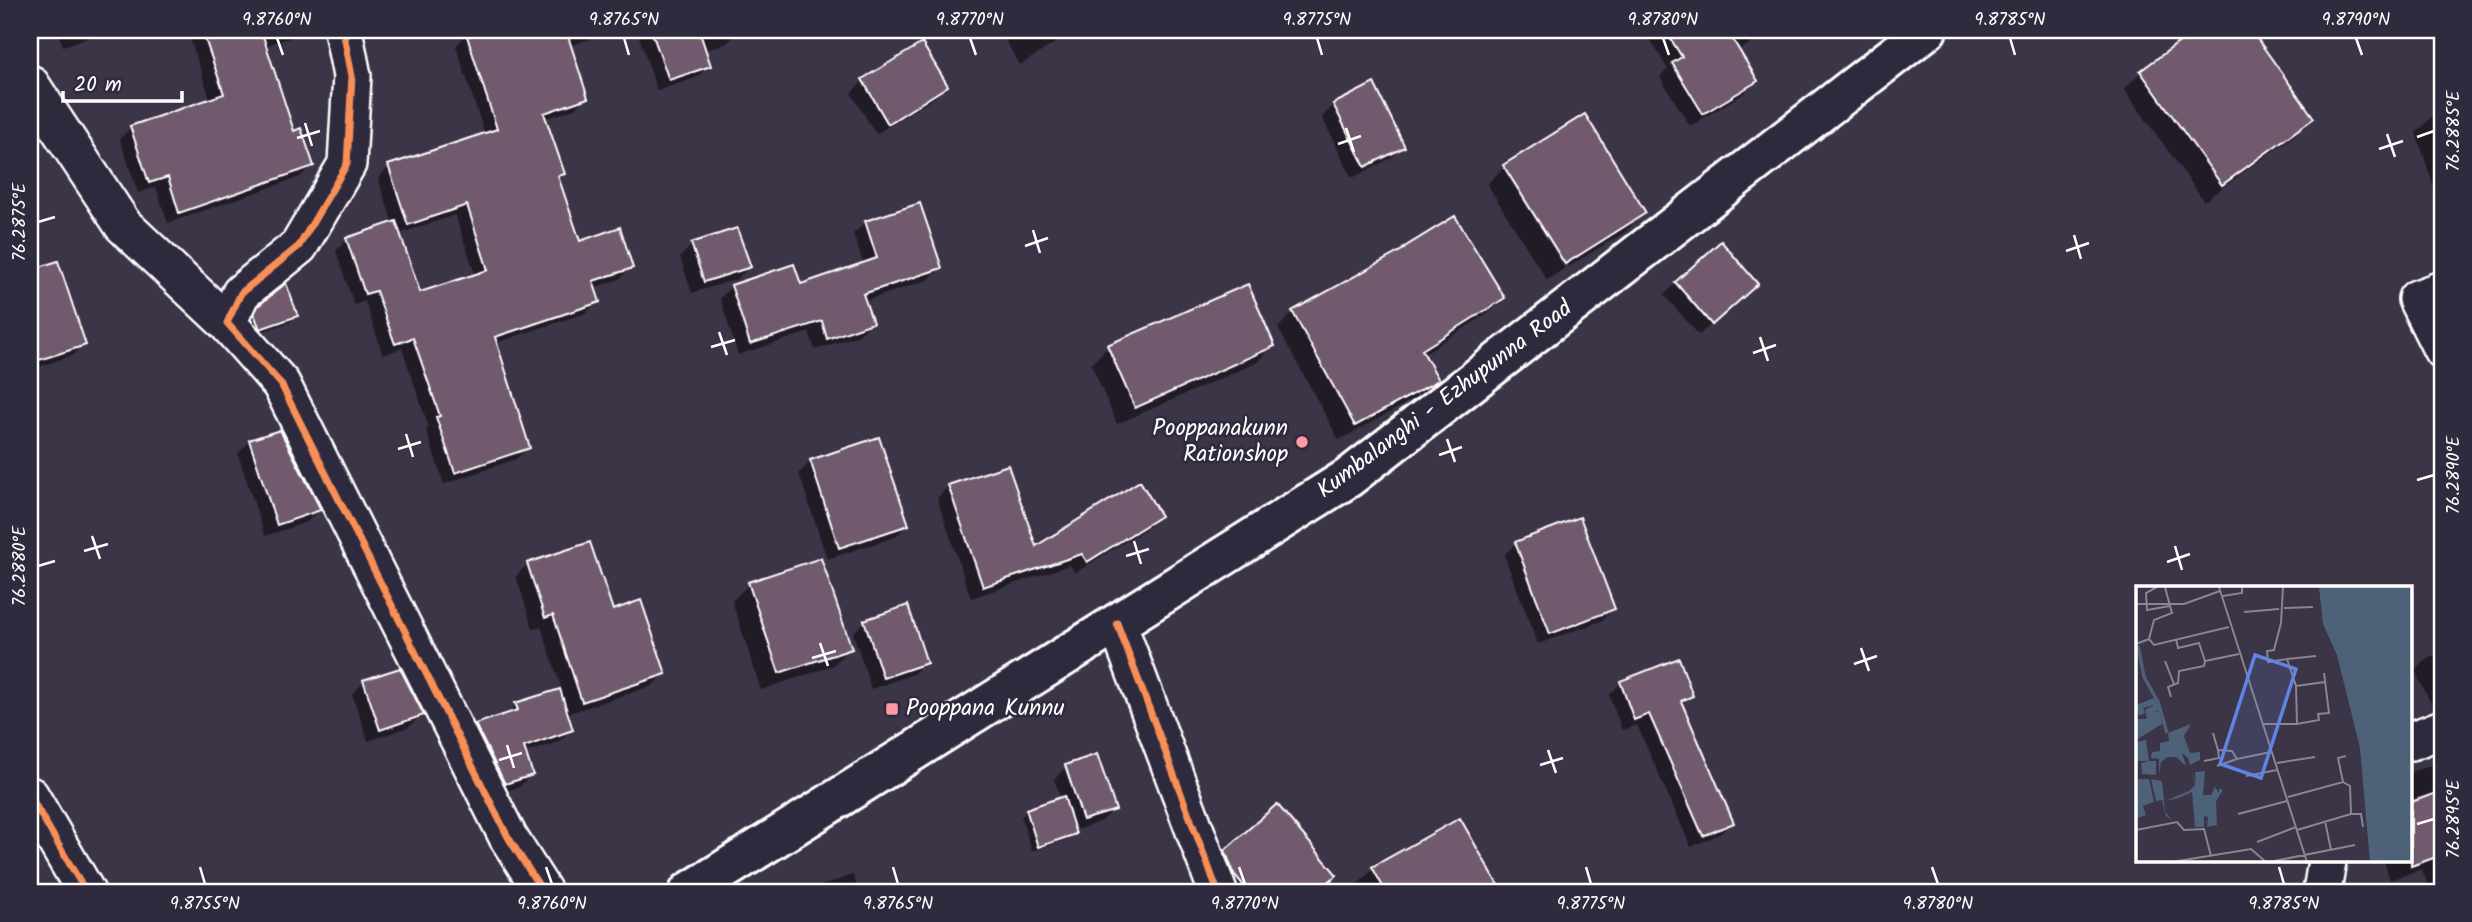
<svg xmlns="http://www.w3.org/2000/svg" width="2472" height="922" font-family="Kalam,sans-serif">
<rect width="100%" height="100%" fill="#3c3447"/>
<filter id="ink" filterUnits="userSpaceOnUse"><feTurbulence type="fractalNoise" baseFrequency=".0143" numOctaves="2"/><feDisplacementMap in="SourceGraphic" scale="14" xChannelSelector="R" yChannelSelector="G"/><feConvolveMatrix kernelMatrix="1 2 1 2 8 2 1 2 1" color-interpolation-filters="sRGB"/></filter>
<g filter="url(#ink)">
<path fill="#0007" fill-rule="evenodd" d="M 57,30 L 111,30 L 63,46 Z
M 187,30 L 308,30 L 304,33 L 264,46 L 293,133 L 312,165 L 300,177 L 168,223 L 156,187 L 138,193 L 120,139 L 131,127 L 211,101 Z
M 480,30 L 617,30 L 569,46 L 586,97 L 574,109 L 544,119 L 563,173 L 557,179 L 579,243 L 631,267 L 620,279 L 593,288 L 598,301 L 586,313 L 495,343 L 528,448 L 516,459 L 444,484 L 426,430 L 429,428 L 402,348 L 383,355 L 365,301 L 354,305 L 336,251 L 347,239 L 393,224 L 378,178 L 389,167 L 485,135 L 456,46 L 467,34 ZM 455,215 L 476,276 L 419,295 L 399,234 Z
M 637,30 L 738,30 L 738,32 L 727,43 L 704,51 L 709,65 L 698,77 L 657,91 Z
M 999,30 L 1076,30 L 1020,65 Z
M 1644,30 L 1772,30 L 1738,51 L 1756,81 L 1743,94 L 1690,126 L 1660,77 L 1668,69 Z
M 2199,30 L 2249,30 L 2312,118 L 2295,135 L 2204,201 L 2124,89 L 2141,72 Z
M 921,45 L 946,86 L 934,98 L 876,134 L 851,93 L 863,81 Z
M 1334,105 L 1403,146 L 1391,158 L 1352,178 L 1322,117 Z
M 2442,112 L 2442,211 L 2416,133 L 2434,115 Z
M 1505,166 L 1644,213 L 1626,231 L 1568,267 L 1508,168 L 1503,168 L 1565,268 L 1547,280 L 1487,184 Z
M 866,222 L 940,268 L 928,280 L 864,301 L 871,323 L 859,335 L 815,350 L 809,332 L 738,355 L 720,298 L 732,286 L 800,286 L 864,265 L 853,234 Z
M 692,245 L 749,267 L 737,279 L 692,293 L 680,257 Z
M 57,263 L 84,344 L 73,355 L 30,370 L 30,272 Z
M 1676,283 L 1743,296 L 1699,335 L 1664,295 Z
M 1503,298 L 1487,314 L 1423,354 L 1437,379 L 1421,395 L 1339,440 L 1278,328 L 1293,312 Z
M 259,308 L 296,316 L 290,322 L 255,334 L 250,321 Z
M 1273,346 L 1256,363 L 1117,424 L 1091,364 L 1108,347 Z
M 250,441 L 319,510 L 307,522 L 265,536 L 238,454 Z
M 811,461 L 907,525 L 895,537 L 827,559 L 799,473 Z
M 949,486 L 1035,549 L 1159,516 L 1147,528 L 1075,573 L 1070,565 L 971,598 L 937,498 Z
M 1516,543 L 1613,609 L 1601,621 L 1538,644 L 1504,555 Z
M 528,564 L 612,612 L 664,674 L 652,686 L 566,714 L 571,730 L 559,742 L 524,753 L 531,775 L 519,787 L 493,795 L 464,738 L 476,726 L 505,716 L 516,705 L 562,690 L 541,626 L 533,629 L 516,576 Z
M 749,584 L 850,648 L 832,666 L 761,690 L 732,601 Z
M 865,621 L 925,662 L 913,674 L 871,689 L 853,633 Z
M 2442,652 L 2442,726 L 2415,671 L 2427,659 Z
M 364,682 L 421,715 L 409,727 L 368,741 L 352,694 Z
M 1621,683 L 1691,696 L 1681,706 L 1732,822 L 1720,834 L 1691,847 L 1637,725 L 1622,730 L 1609,695 Z
M 2442,761 L 2442,892 L 2430,892 L 2422,869 L 2390,880 L 2384,861 L 2411,861 L 2411,772 Z
M 1066,767 L 1114,809 L 1102,821 L 1073,831 L 1074,833 L 1068,839 L 1032,851 L 1021,817 L 1027,811 L 1061,799 L 1054,779 Z
M 1459,820 L 1500,892 L 1363,892 L 1358,884 L 1373,869 Z
M 1226,851 L 1335,875 L 1317,892 L 1217,892 L 1208,869 Z
M 853,875 L 859,892 L 815,892 L 821,886 Z
M 2256,881 L 2260,892 L 2227,892 Z
M 1785,882 L 1789,892 L 1761,892 Z"/>
<path fill="#715a6d" stroke="#fff" stroke-width="2" d="M 202,30 L 261,30 L 294,131 L 301,128 L 314,166 L 179,213 L 168,177 L 149,183 L 130,126 L 224,94 Z
M 465,30 L 566,30 L 588,98 L 544,113 L 565,174 L 558,176 L 580,241 L 620,227 L 633,268 L 593,281 L 600,302 L 495,337 L 530,448 L 455,473 L 436,417 L 440,416 L 413,338 L 395,344 L 376,291 L 365,294 L 346,238 L 396,221 L 420,292 L 488,270 L 467,205 L 408,225 L 388,165 L 497,129 Z
M 651,30 L 699,30 L 711,66 L 669,80 Z
M 1665,30 L 1727,30 L 1758,81 L 1703,114 L 1672,63 L 1682,57 Z
M 2196,30 L 2251,30 L 2314,118 L 2222,185 L 2140,71 Z
M 922,43 L 948,86 L 888,124 L 862,79 Z
M 1374,83 L 1405,147 L 1365,167 L 1333,104 Z
M 1585,114 L 1646,213 L 1565,264 L 1503,165 Z
M 920,203 L 942,268 L 863,294 L 873,323 L 827,339 L 822,321 L 750,344 L 731,285 L 794,264 L 801,284 L 877,258 L 865,221 Z
M 1455,216 L 1505,298 L 1422,350 L 1439,380 L 1355,426 L 1292,311 L 1404,249 L 1403,248 Z
M 737,228 L 751,267 L 704,282 L 691,243 Z
M 1721,241 L 1758,284 L 1712,325 L 1675,282 Z
M 58,261 L 86,345 L 30,363 L 30,270 Z
M 286,283 L 298,316 L 260,329 L 254,314 L 258,306 Z
M 1248,284 L 1275,346 L 1135,408 L 1107,345 Z
M 280,430 L 321,510 L 277,525 L 249,440 Z
M 879,437 L 909,525 L 839,548 L 810,460 Z
M 1008,465 L 1036,546 L 1140,481 L 1161,516 L 1087,562 L 1082,554 L 983,587 L 948,485 Z
M 1580,517 L 1615,609 L 1550,634 L 1515,542 Z
M 590,542 L 613,610 L 641,600 L 666,674 L 582,702 L 553,615 L 545,618 L 527,563 Z
M 821,558 L 852,649 L 779,673 L 748,582 Z
M 908,605 L 927,663 L 883,678 L 864,620 Z
M 1679,658 L 1693,696 L 1681,701 L 1734,823 L 1703,836 L 1649,714 L 1634,720 L 1620,681 Z
M 400,668 L 424,715 L 380,730 L 363,680 Z
M 560,689 L 573,730 L 524,747 L 533,775 L 505,784 L 475,724 L 518,710 L 515,703 Z
M 1097,754 L 1116,810 L 1083,820 L 1065,765 Z
M 2442,791 L 2442,855 L 2411,866 L 2411,802 Z
M 1064,796 L 1076,834 L 1038,847 L 1026,809 Z
M 1277,804 L 1337,875 L 1316,892 L 1249,892 L 1234,874 L 1225,850 Z
M 1460,818 L 1502,892 L 1386,892 L 1372,867 Z"/>
<g fill="none" stroke-linecap="round" stroke-linejoin="round">
<g stroke="#fff" stroke-width="42">
<path id="street" d="M 343,30 L 352,76 L 347,164 L 299,246 L 241,293 L 227,323 L 281,384 L 508,837 L 543,892
M 30,84 L 123,225 L 227,323
M 2442,290 L 2417,299 L 2442,349
M 1117,623 L 1218,892
M 2411,741 L 2442,729
M 30,796 L 86,892
M 2322,892 L 2327,861"/>
</g>
<g stroke="#fff" stroke-width="44">
<path id="secondary" d="M 689,892 L 1348,478 L 1927,30"/>
</g>
<use href="#street" stroke="#2f2a3d" stroke-width="37"/>
<use href="#secondary" stroke="#2f2a3d" stroke-width="38"/>
<g stroke="#2f2a3d" stroke-width="11">
<path id="cycleway" d="M 343,30 L 352,76 L 347,164 L 299,246 L 241,293 L 227,323 L 281,384 L 508,837 L 543,892
M 1117,623 L 1218,892
M 30,796 L 86,892"/>
</g>
<use href="#cycleway" stroke="#f78f57" stroke-width="7"/>
</g>
</g>
<path fill="none" stroke="#fff" stroke-width="2.5" d="M 277,38 L 283,55M 624,38 L 629,55M 970,38 L 976,55M 1317,38 L 1322,55M 1663,38 L 1669,55M 2010,38 L 2015,55M 2356,38 L 2362,55M 305,123 L 312,146M 1346,128 L 1354,152M 2387,134 L 2395,157M 2417,137 L 2434,131M 297,138 L 320,131M 1338,144 L 1361,136M 2379,149 L 2403,141M 38,222 L 55,217M 1033,230 L 1040,253M 2074,235 L 2081,259M 1025,246 L 1048,238M 2066,251 L 2089,243M 719,332 L 727,355M 1760,337 L 1768,361M 711,347 L 735,340M 1753,353 L 1776,345M 406,434 L 413,457M 1447,439 L 1455,462M 398,449 L 421,442M 1439,455 L 1462,447M 2417,480 L 2434,475M 92,536 L 100,559M 1134,541 L 1141,564M 2175,546 L 2182,570M 84,551 L 108,544M 1126,556 L 1149,549M 2167,562 L 2190,554M 38,566 L 55,561M 820,643 L 828,666M 1861,648 L 1869,671M 812,658 L 836,651M 1854,664 L 1877,656M 507,745 L 514,768M 1548,750 L 1556,773M 499,760 L 522,753M 1540,765 L 1563,758M 2417,824 L 2434,819M 200,867 L 205,884M 546,867 L 552,884M 893,867 L 898,884M 1239,867 L 1245,884M 1586,867 L 1591,884M 1932,867 L 1938,884M 2279,867 L 2284,884"/>
<g fill="#ff9aa2" stroke="#2f2a3d" stroke-width="2.5">
<circle cx="1302" cy="442" r="7"/>
<rect x="885" y="702" width="14" height="14" rx="3.5"/>
</g>
<g text-anchor="middle" dominant-baseline="central" stroke-width="5" stroke-linejoin="round" paint-order="stroke">
<g font-size="23" fill="#fff" stroke="#2f2a3d">
<text transform="translate(1445 400) rotate(-37)">Kumbalanghi - Ezhupunna Road</text>
</g>
<g font-size="23" fill="#fff" stroke="#2f2a3d" text-anchor="end">
<text x="1288" y="429">Pooppanakunn<tspan x="1288" dy="26">Rationshop</tspan></text>
<text x="906" y="709" text-anchor="start">Pooppana Kunnu</text>
</g>
</g>
<g transform="translate(2136 586)">
<rect width="276" height="276" fill="#3c3447"/>
<path d="M 183,1 L 276,1 L 276,276 L 234,276 L 224,162 L 201,69 L 187,38 ZM 18,112 L 24,124 L 17,127 L 24,125 L 26,138 L 0,154 L 0,133 L 11,133 L 9,124 L 18,119 L 7,122 L 9,127 L 3,130 L 0,119 ZM 55,138 L 48,150 L 54,167 L 64,166 L 64,174 L 54,179 L 52,172 L 46,167 L 50,180 L 40,171 L 31,171 L 25,176 L 23,189 L 23,173 L 15,172 L 16,166 L 24,165 L 24,157 L 33,155 L 32,147 ZM 10,154 L 13,175 L 20,175 L 20,189 L 6,188 L 5,177 L 13,175 L 0,175 L 0,156 ZM 56,185 L 60,198 L 59,186 L 69,185 L 67,209 L 75,209 L 79,201 L 83,207 L 83,202 L 87,204 L 80,215 L 81,239 L 71,241 L 72,231 L 68,230 L 68,241 L 59,241 L 56,206 L 43,212 L 29,215 L 53,205 L 59,199 ZM 2,193 L 13,193 L 18,216 L 7,220 L 2,206 L 10,229 L 1,232 ZM 15,193 L 26,195 L 29,225 L 36,235 L 30,230 L 26,214 L 20,215 Z" fill="#4d6178"/>
<path fill="none" stroke="#4d6178" stroke-width="3.5" d="M 2,60 L 8,91 L 22,116 L 31,147"/>
<path fill="none" stroke="#8a8591" stroke-width="2" d="M 21,1 L 10,7 L 11,24 L 34,20 L 29,1M 83,1 L 171,276M 87,10 L 106,7 L 106,1M 0,18 L 48,18 L 84,5M 148,22 L 177,21M 108,26 L 143,23M 13,53 L 18,34 L 36,27 L 34,20M 40,53 L 42,62 L 63,57 L 69,75 L 103,68M 0,58 L 13,53 L 18,59 L 93,41M 151,73 L 180,70M 29,75 L 38,98M 160,100 L 189,96M 35,111 L 32,101 L 42,97 L 43,85 L 68,80 L 69,75M 127,138 L 161,138 L 160,100 L 151,73 L 132,76 L 131,65 L 138,64 L 145,37 L 147,1M 161,138 L 183,134 L 182,128 L 193,127 L 188,87M 77,147 L 82,164 L 96,165 L 101,173 L 135,166M 68,175 L 83,172 L 82,164M 141,177 L 179,171M 81,180 L 101,173M 110,190 L 141,184M 207,196 L 202,172 L 210,170M 152,211 L 207,196 L 214,200 L 215,228 L 161,244M 102,228 L 151,215M 215,228 L 225,228 L 227,241M 189,235 L 195,264M 0,244 L 41,236 L 48,244 L 68,243 L 75,270M 121,256 L 160,241M 36,276 L 115,263 L 130,276M 133,276 L 219,259"/>
<path fill="#6183e4" fill-opacity="0.15" stroke="#6183e4" stroke-width="3.5" d="M 119,69 L 160,83 L 125,192 L 84,178 Z"/>
<rect width="276" height="276" fill="none" stroke="#fff" stroke-width="3.5"/>
</g>
<rect width="2472" height="922" fill="none" stroke="#2f2a3d" stroke-width="77"/>
<path d="M63 91v10h119v-10" fill="none" stroke="#ffffff" stroke-width="3.5"/>
<text x="74" y="91" font-size="21" fill="#ffffff" stroke="#2f2a3d" stroke-width="5" paint-order="stroke">20 m</text>
<rect x="38" y="38" width="2396" height="846" fill="none" stroke="#fff" stroke-width="2.5"/>
<g font-size="18" text-anchor="middle" fill="#fff">
<text x="277" y="25">9.8760°N</text>
<text x="624" y="25">9.8765°N</text>
<text x="970" y="25">9.8770°N</text>
<text x="1317" y="25">9.8775°N</text>
<text x="1663" y="25">9.8780°N</text>
<text x="2010" y="25">9.8785°N</text>
<text x="2356" y="25">9.8790°N</text>
<text transform="translate(2453 131) rotate(-90)" y="6">76.2885°E</text>
<text transform="translate(19 222) rotate(-90)" y="6">76.2875°E</text>
<text transform="translate(2453 475) rotate(-90)" y="6">76.2890°E</text>
<text transform="translate(19 566) rotate(-90)" y="6">76.2880°E</text>
<text transform="translate(2453 819) rotate(-90)" y="6">76.2895°E</text>
<text x="205" y="909">9.8755°N</text>
<text x="552" y="909">9.8760°N</text>
<text x="898" y="909">9.8765°N</text>
<text x="1245" y="909">9.8770°N</text>
<text x="1591" y="909">9.8775°N</text>
<text x="1938" y="909">9.8780°N</text>
<text x="2284" y="909">9.8785°N</text>
</g>
</svg>
